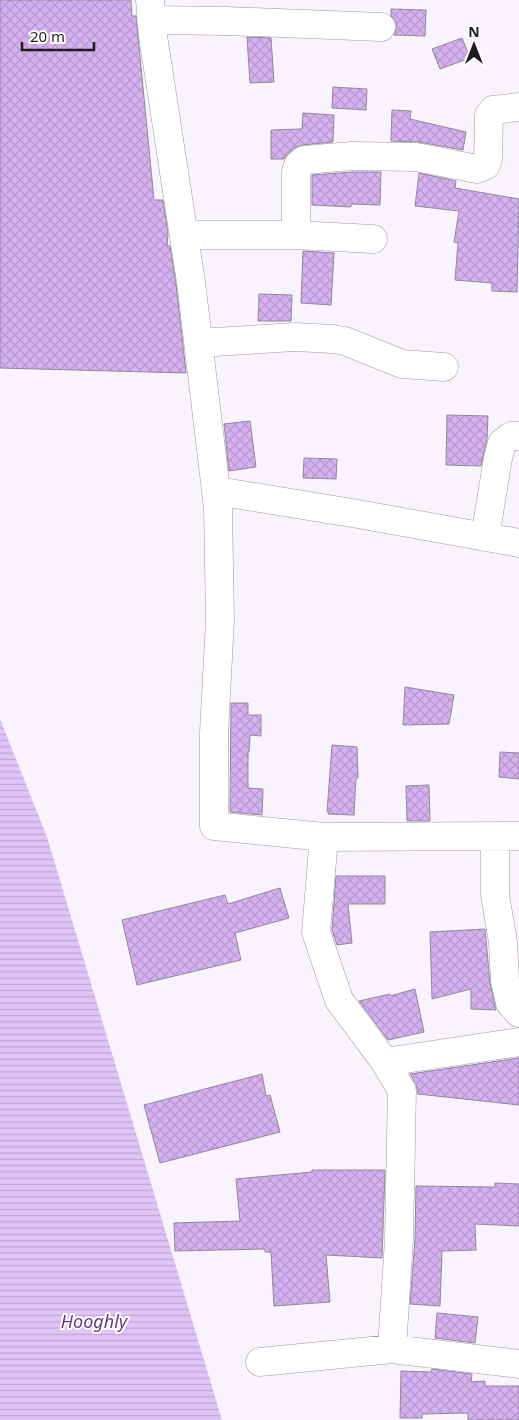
<svg xmlns="http://www.w3.org/2000/svg" width="519" height="1420" font-family="'Noto Sans',sans-serif">
<defs>
<pattern id="water-rules" width="6" height="5" patternUnits="userSpaceOnUse" patternTransform="scale(1.25)"><rect width="6" height="5" fill="#e0c3f7"/><path d="M0 2.5h6" fill="none" stroke="#c0a7d3"/></pattern>
<pattern id="building-cross-hatch" width="8" height="8" patternUnits="userSpaceOnUse" patternTransform="scale(1.25)"><rect width="8" height="8" fill="#d5b1f1"/><path d="M0 0l8 8M0 8l8-8" fill="none" stroke="#b698ce"/></pattern>
</defs>
<rect width="100%" height="100%" fill="#f9f3fe"/>
<path fill="url(#water-rules)" d="M 0,719 L 47,837 L 222,1420 L 0,1420 Z"/>
<path fill="url(#building-cross-hatch)" stroke="#908995" d="M 0,0 L 131,0 L 132,16 L 136,16 L 154,200 L 163,200 L 168,234 L 167,246 L 170,246 L 176,284 L 186,373 L 0,368 Z
M 391,9 L 426,10 L 425,36 L 394,35 L 397,27 L 395,20 L 391,16 Z
M 247,37 L 271,38 L 274,82 L 250,83 Z
M 462,38 L 470,58 L 440,69 L 432,49 Z
M 333,87 L 367,89 L 366,110 L 332,108 Z
M 392,110 L 411,111 L 410,119 L 466,132 L 463,150 L 419,142 L 391,141 Z
M 303,113 L 334,115 L 333,142 L 302,145 L 294,148 L 284,159 L 271,159 L 271,130 L 302,129 Z
M 353,172 L 381,172 L 380,205 L 351,204 L 351,207 L 312,205 L 312,175 Z
M 419,173 L 456,181 L 455,188 L 519,199 L 517,292 L 492,291 L 492,283 L 455,280 L 458,243 L 454,242 L 459,211 L 415,206 Z
M 303,251 L 334,253 L 331,305 L 301,303 Z
M 259,294 L 292,295 L 291,321 L 258,321 Z
M 447,415 L 488,416 L 487,439 L 481,466 L 446,465 Z
M 250,421 L 256,467 L 229,471 L 224,424 Z
M 304,458 L 337,459 L 336,479 L 303,478 Z
M 405,687 L 454,695 L 449,724 L 403,725 Z
M 231,703 L 248,703 L 248,715 L 261,715 L 261,736 L 250,735 L 249,752 L 248,752 L 248,788 L 263,789 L 262,815 L 230,812 Z
M 332,745 L 357,747 L 358,778 L 356,778 L 354,815 L 328,814 L 329,812 L 327,812 Z
M 500,752 L 519,753 L 519,779 L 499,777 Z
M 429,785 L 430,821 L 407,821 L 406,786 Z
M 336,876 L 385,876 L 385,904 L 348,904 L 352,943 L 337,945 L 332,930 Z
M 280,888 L 289,918 L 235,933 L 241,960 L 137,985 L 122,920 L 225,895 L 228,904 Z
M 485,929 L 490,983 L 496,1010 L 471,1009 L 471,989 L 432,999 L 430,932 Z
M 415,989 L 424,1032 L 388,1040 L 359,1001 L 390,994 L 390,996 Z
M 519,1058 L 519,1105 L 418,1094 L 416,1084 L 410,1074 Z
M 262,1074 L 266,1096 L 270,1095 L 280,1132 L 160,1163 L 144,1105 Z
M 312,1170 L 385,1170 L 382,1258 L 326,1255 L 330,1302 L 274,1306 L 271,1252 L 265,1252 L 265,1249 L 175,1251 L 174,1223 L 240,1221 L 236,1179 L 312,1172 Z
M 495,1183 L 519,1184 L 519,1226 L 475,1224 L 476,1250 L 442,1251 L 440,1306 L 410,1304 L 415,1240 L 416,1186 L 495,1187 Z
M 437,1313 L 478,1317 L 475,1343 L 435,1338 Z
M 432,1369 L 472,1374 L 471,1382 L 485,1381 L 485,1386 L 519,1386 L 519,1420 L 468,1420 L 468,1413 L 422,1414 L 422,1418 L 400,1418 L 401,1371 L 431,1372 Z"/>
<g fill="none" stroke-linecap="round" stroke-linejoin="round">
<g stroke="#9e97a4" stroke-width="29">
<path id="minor" d="M 150,0 L 153,36 L 191,282 L 218,508 L 220,620 L 214,733 L 214,826 L 324,837 L 519,836
M 151,20 L 226,21 L 381,27
M 184,235 L 296,235 L 373,239
M 296,235 L 296,172 L 298,165 L 304,160 L 352,156 L 416,157 L 477,169 L 486,165 L 488,159 L 489,115 L 493,110 L 519,107
M 198,343 L 295,337 L 333,339 L 345,341 L 402,364 L 444,367
M 217,491 L 358,514 L 519,543
M 485,537 L 498,458 L 502,443 L 511,436 L 519,436
M 324,837 L 316,932 L 339,1000 L 385,1062 L 402,1091 L 399,1239 L 392,1349
M 495,837 L 495,895 L 503,942 L 505,980 L 510,1003 L 519,1013
M 385,1062 L 519,1042
M 260,1362 L 392,1349 L 519,1364"/>
</g>
<use href="#minor" stroke="#fff" stroke-width="28"/>
</g>
<g text-anchor="middle" dominant-baseline="central" stroke-width="4" stroke-linejoin="round" paint-order="stroke">
<g font-size="18" font-style="italic" fill="#673984" stroke="#fff">
<text x="94" y="1321">Hooghly</text>
</g>
</g>
<g transform="translate(474 45)" stroke="#ffffff" stroke-width="4" paint-order="stroke">
<path d="M0-4L9 19L0 12L-9 19Z" fill="#1e1c20"/>
<text y="-8" font-size="14" font-weight="bold" text-anchor="middle" fill="#1e1c20">N</text>
</g>
<path d="M22 42v8h72v-8" fill="none" stroke="#1e1c20" stroke-width="2.5"/>
<text x="30" y="42" font-size="15" fill="#1e1c20" stroke="#ffffff" stroke-width="4" paint-order="stroke">20 m</text>
</svg>
